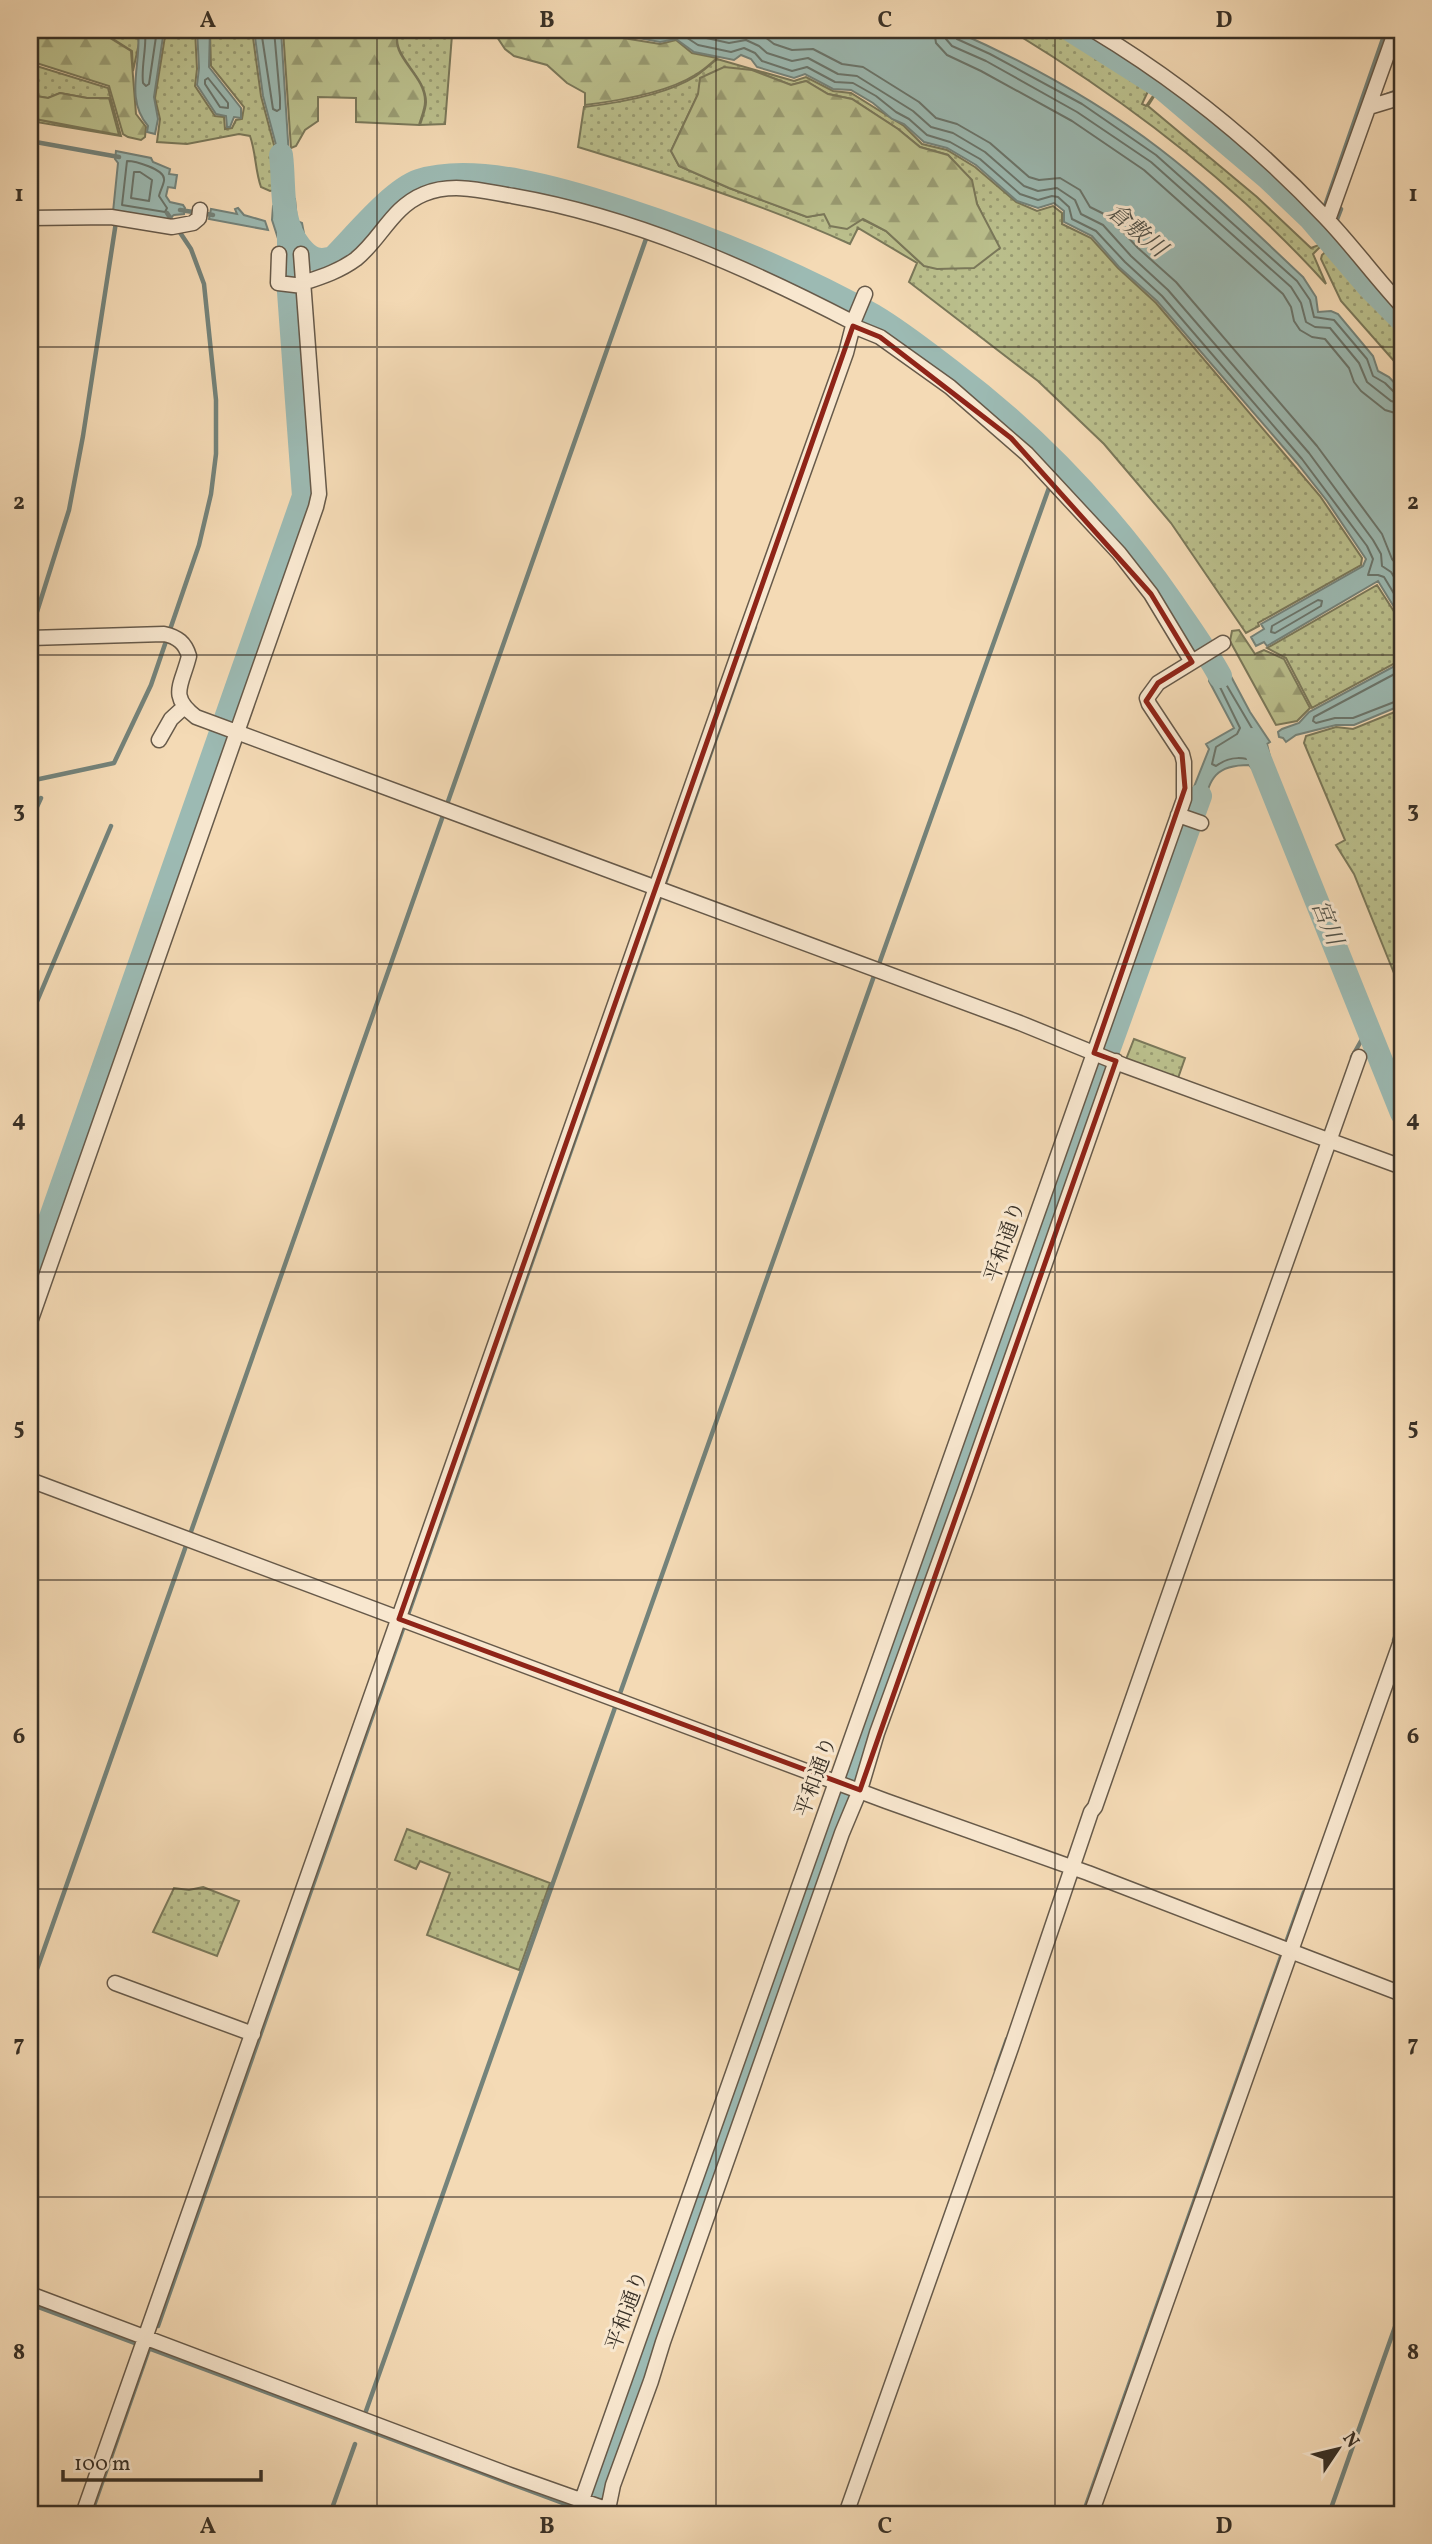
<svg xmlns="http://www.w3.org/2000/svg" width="1432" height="2544" font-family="Vollkorn,'Noto Serif JP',serif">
<defs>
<pattern id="grass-dots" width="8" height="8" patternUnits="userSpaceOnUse" patternTransform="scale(1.75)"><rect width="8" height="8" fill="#bbc08d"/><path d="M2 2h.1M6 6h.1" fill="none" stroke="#999c73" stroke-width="1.8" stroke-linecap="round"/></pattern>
<pattern id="forest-firs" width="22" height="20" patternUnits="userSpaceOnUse" patternTransform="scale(1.75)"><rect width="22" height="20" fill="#bbc08d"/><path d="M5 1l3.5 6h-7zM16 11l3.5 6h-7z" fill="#999c73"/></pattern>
</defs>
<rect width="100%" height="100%" fill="#f4dab5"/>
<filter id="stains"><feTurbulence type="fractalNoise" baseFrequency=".00286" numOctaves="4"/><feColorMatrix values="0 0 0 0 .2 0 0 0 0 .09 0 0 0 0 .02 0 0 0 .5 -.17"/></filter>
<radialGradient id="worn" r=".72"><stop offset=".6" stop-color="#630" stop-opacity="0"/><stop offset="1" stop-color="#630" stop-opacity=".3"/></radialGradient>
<path fill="url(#grass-dots)" stroke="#7a785a" stroke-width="2" fill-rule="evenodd" d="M 99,30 L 137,30 L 139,43 L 133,71 L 132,51 Z
M 166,30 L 195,30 L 197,69 L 195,86 L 215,116 L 224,117 L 225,129 L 232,128 L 236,120 L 242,119 L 244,107 L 211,66 L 210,33 L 212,30 L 252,30 L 261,96 L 274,145 L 278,189 L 270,191 L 261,187 C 255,170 256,153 250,136 L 239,134 L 187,144 L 157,142 L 160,119 L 155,98 Z
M 399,30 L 457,30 L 452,35 L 445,124 L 420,125 C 422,118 426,109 426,102 C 426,74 388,55 399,30 Z
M 1010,30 L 1061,30 L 1150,87 L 1142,104 L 1146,106 L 1155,93 L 1243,164 L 1323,244 L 1313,254 L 1326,284 C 1234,182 1127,101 1010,30 ZM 1155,95 L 1242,166 L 1317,238 L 1319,245 L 1311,248 L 1257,197 L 1148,106 Z
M 717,59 L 794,81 L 806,77 L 833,91 L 851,93 L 904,126 L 922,144 L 947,150 L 975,167 L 1016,202 L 1037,211 L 1053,206 L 1062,213 L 1062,224 L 1091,238 L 1118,268 L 1156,303 L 1320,496 L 1362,558 L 1361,565 L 1258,623 L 1259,626 L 1246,633 L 1171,523 L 1104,444 L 1038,381 L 909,282 L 917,263 L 858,228 L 850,244 C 762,204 670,175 578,147 L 584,107 C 617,103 668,94 696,76 C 703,71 710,65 717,59 ZM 752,70 L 791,85 L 806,81 L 828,94 L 852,99 L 898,129 L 920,147 L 948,155 L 971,180 L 977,204 L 999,249 L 924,266 L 886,231 L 862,219 L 824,214 L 807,217 L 729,188 L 679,166 L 671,151 L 698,94 Z
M 30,64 L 108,88 L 121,136 L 30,121 L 30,118 L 118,135 L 109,98 L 87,98 L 60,93 L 48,98 L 30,95 Z
M 1329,249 L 1366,294 L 1402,329 L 1402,370 L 1341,301 L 1321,259 L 1322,255 Z
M 1377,585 L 1402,624 L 1401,660 L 1312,708 L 1286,658 L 1267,648 Z
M 1402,709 L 1402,993 L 1354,874 L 1336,845 L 1345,840 L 1304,743 L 1306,736 L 1336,727 L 1353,729 Z
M 1134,1039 L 1185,1058 L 1177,1081 L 1125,1062 Z
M 407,1829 L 550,1883 L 519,1970 L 427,1935 L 450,1873 L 420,1861 L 416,1869 L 395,1860 Z
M 203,1887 L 239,1901 L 217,1956 L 153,1932 L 174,1888 L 189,1890 Z"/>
<path fill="url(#forest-firs)" stroke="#7a785a" stroke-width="2" d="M 30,30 L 97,30 L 131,51 L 136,114 L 146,127 L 145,137 L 141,140 L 128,137 L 123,134 L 109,86 L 30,61 Z
M 283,30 L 399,30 C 387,56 426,74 425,102 C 425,109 421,118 419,125 L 356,122 L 356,98 L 318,97 L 318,121 L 305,130 L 296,146 L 291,148 Z
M 483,30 L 606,30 L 611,36 L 660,44 L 676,40 L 692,53 L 717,58 C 710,64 703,71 695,75 C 668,92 617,101 585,105 L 585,93 L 567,83 L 547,65 L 514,56 L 505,49 L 493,31 Z
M 724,67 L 752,70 L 791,85 L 806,81 L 828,94 L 852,99 L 898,129 L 920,147 L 948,155 L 972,180 L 977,204 L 1000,248 L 974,268 L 937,269 L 924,266 L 886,231 L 863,219 L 847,229 L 830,226 L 824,214 L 807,217 L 729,188 L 679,166 L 671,151 L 698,94 L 700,78 Z
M 60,93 L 87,98 L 109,98 L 119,135 L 30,118 L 30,95 L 48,98 Z
M 1239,630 L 1255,654 L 1264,650 L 1284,659 L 1310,708 L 1297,721 L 1276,725 L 1230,641 L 1232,631 Z"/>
<path fill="#9cbab3" stroke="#74837b" stroke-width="2" d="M 138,30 L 164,30 L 154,97 L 158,119 L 155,134 L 147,132 L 148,126 C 124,98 142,63 138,30 Z
M 197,30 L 210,30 L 209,67 L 241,108 L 241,118 L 234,117 L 230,127 L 227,127 L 226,116 L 216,114 L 197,85 L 199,68 Z
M 254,30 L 281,30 L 291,188 L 280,189 L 276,145 L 263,96 Z
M 609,30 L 953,30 C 1026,62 1097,101 1160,149 C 1211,188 1257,234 1303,277 L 1316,297 L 1318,312 L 1331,311 L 1338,314 L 1373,356 L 1378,371 L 1389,377 L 1402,391 L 1402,620 L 1378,581 L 1267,646 L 1264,642 L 1256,646 L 1251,637 L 1264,629 L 1261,624 L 1363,566 L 1366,559 L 1327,501 L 1297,463 L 1157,301 L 1119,267 L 1092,236 L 1064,222 L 1064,211 L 1054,203 L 1038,208 L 1017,201 L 976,165 L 947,148 L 924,142 L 904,124 L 892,119 L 873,103 L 851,90 L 833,89 L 805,74 L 794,78 L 757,67 L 751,59 L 741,55 L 734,60 L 694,52 L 676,39 L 660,42 L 612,33 Z
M 116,151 L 151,158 L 153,162 L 170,169 L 169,174 L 177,175 L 175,188 L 168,187 L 166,196 L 170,202 L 183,205 L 185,208 L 184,214 L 174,215 L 166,221 L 113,212 L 118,163 L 115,159 Z
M 295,199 L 297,221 L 302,223 L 305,239 L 296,245 L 295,251 L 282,251 L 272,220 L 273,206 L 279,200 Z
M 238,208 L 244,215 L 265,221 L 268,230 L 209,219 L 211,209 L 237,214 L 235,209 Z
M 1218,652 L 1250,712 L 1270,742 L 1267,744 L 1272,765 L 1256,773 L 1249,765 C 1209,765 1210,784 1200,816 L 1184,812 L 1209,749 L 1206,744 L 1234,728 L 1209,681 L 1210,674 L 1202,661 Z
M 1402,662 L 1402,705 L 1354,725 L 1336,725 L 1296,735 L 1286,742 L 1283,738 L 1279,737 L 1278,732 L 1282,729 L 1299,723 L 1309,712 Z"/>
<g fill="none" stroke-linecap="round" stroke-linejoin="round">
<path stroke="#6a756c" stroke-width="2" d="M 145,30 C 147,48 141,65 143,83 L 146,86 L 149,84 L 157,30
M 261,30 L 273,109 L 277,111 L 280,109 L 280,98 L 274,30
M 633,30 L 660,35 L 678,32 L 698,45 L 731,52 L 744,48 L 755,53 L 762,61 L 792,71 L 807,67 L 835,82 L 853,83 L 876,96 L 896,112 L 909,119 L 927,135 L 950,142 L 980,159 L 1020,194 L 1038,200 L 1052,196 L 1058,197 L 1069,207 L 1072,219 L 1096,231 L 1125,262 L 1162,296 L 1302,459 L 1367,546 L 1373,559 L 1368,575 L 1378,575 L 1384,577 L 1402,607
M 692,30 L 702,37 L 729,43 L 746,40 L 759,46 L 767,53 L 792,61 L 808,58 L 838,74 L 857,76 L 913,111 L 931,127 L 953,133 L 985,152 L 1024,186 L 1038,191 L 1057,188 L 1075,200 L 1081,214 L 1103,225 L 1131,256 L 1168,290 L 1309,453 L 1373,540 L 1381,554 L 1382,566 L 1391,572 L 1402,590
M 749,30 L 765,37 L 774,44 L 792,50 L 813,49 L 842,64 L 863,67 L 919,102 L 936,118 L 957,124 L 990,143 L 1029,177 L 1039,180 L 1060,178 L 1080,190 L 1090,207 L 1108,216 L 1138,248 L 1176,282 L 1317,446 L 1382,534 L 1392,559 L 1402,570
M 934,30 L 936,43 L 947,55 L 981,71 L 1072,121 L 1144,170 L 1283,294 L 1291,307 L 1294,321 L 1300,330 L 1312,337 L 1325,339 L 1349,368 L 1354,382 L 1361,391 L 1385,410 L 1402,415
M 944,30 L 946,39 L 952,46 L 986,61 L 1077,112 L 1151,162 L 1291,287 L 1301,303 L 1306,322 L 1315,327 L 1330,328 L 1359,363 L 1367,382 L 1391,401 L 1402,404
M 953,30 L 957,39 L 990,54 L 1082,104 L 1156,155 L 1297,281 L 1310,300 L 1314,317 L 1334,320 L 1367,359 L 1373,376 L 1385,383 L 1396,394 L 1402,395
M 208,78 L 228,103 L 228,108 L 220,107 L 205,84 L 205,80 Z
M 127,161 C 135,161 164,169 164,179 C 165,182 160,191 159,196 L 167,208 L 165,212 L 122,205 Z
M 134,172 L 140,172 L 152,180 L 149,201 L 131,198 Z
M 283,207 L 288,209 L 290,222 L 295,229 L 296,236 L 290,241 L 286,239 L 279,219 L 280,210 Z
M 1318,600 L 1322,601 L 1321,606 L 1275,633 L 1271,632 L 1272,626 Z
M 1402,670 L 1314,717 L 1313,721 L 1316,723 L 1335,718 L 1353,718 L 1402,699
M 1220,674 L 1260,742 L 1263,759 L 1260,763 C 1244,757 1231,755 1216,766 L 1212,764 L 1216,747 L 1237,734 L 1240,728 L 1217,681 L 1217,676 Z"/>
<path stroke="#74837b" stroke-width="4.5" d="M 1384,96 L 1402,89
M 30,141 L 119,157
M 1325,206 L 1386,30
M 180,210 L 213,215
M 1336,222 L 1341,209
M 861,325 L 867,313
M 1053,477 L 1059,465
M 30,634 L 69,510 L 83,436 L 116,222
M 30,781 L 114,763 L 151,685 L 199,545 L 211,494 L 216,454 L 216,400 L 204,284 L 191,249 L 167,213
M 30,822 L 41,798
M 879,964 L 1050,485
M 30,1018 L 111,826
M 1352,1057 L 1361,1041 L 1371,1033
M 1394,1640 L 1402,1617
M 30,1989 L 653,219
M 996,2070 L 1007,2039
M 30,2304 L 592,2514
M 158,2326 L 755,627
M 366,2411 L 874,976
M 91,2514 L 150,2346
M 330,2514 L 355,2444
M 1083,2514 L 1304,1892
M 1329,2514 L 1402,2307"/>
<path stroke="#9cbab3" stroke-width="24" d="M 1071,30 L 1161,87 L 1267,177 L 1310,218 L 1369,287 L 1402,320
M 281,155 C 285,187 279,221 300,247 C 310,259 318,263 333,258 C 354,237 392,190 419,181 C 475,163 565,190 620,208 C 706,236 794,271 874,316 C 901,332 926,352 951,371 C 1037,436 1110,513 1172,602 C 1188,626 1206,650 1220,676
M 1252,740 L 1402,1113
M 30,1277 L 304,496 L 289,292 L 289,228
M 591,2514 L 1101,1070 L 1200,796"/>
<g stroke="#675a4a" stroke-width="17">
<path id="minor" d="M 1093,30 C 1178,81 1257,145 1325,217 C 1352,245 1375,277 1402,306
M 1369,107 L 1402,97
M 30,218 L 111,217 L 172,227 L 193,223 L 199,218 L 200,210
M 1328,220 L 1396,30
M 279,254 L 278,283 L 303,286
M 303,283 C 321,277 340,271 356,259 C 381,239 392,207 424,194 C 453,182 483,191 513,196 C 633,217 746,267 854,323
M 853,326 L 880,337 L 950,387 L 1027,454 L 1119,553 L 1151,594 L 1192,662
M 30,638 L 164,634 C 178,637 185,643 189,656 C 182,685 168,696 196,717 L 1020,1023 L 1123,1065 L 1402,1167
M 159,740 L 171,719 L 183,708
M 1178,815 L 1201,823
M 30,1322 L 316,507 L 319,494 L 301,254
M 30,1480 L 886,1801 L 1088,1873 L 1402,1994
M 115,1983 L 253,2034
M 30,2294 L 510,2475 L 620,2514
M 83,2514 L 744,638 L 846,353 L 855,318 L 865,294
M 577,2514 L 1184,799 L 1184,762 L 1182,754 L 1149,704 L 1147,698 L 1158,683 L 1223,643
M 607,2514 L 613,2485 L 651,2381 L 663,2342 L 842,1833 L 860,1790 L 877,1733 L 965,1491 L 1116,1061
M 846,2514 L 1011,2048 L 1091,1812 L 1095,1807 L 1244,1380 L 1359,1057
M 1091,2514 L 1402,1638"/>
</g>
<use href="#minor" stroke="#f8e7cf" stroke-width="14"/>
</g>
<path fill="none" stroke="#8f2418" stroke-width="5" stroke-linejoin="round" d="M 853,326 L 880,337 L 1011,438 L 1151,594 L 1192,662 L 1158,683 L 1146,701 L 1182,754 L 1185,788 L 1094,1053 L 1116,1061 L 860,1790 L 399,1619 Z"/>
<path fill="none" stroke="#383026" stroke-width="2" stroke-opacity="0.55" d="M 377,30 L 377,2514M 716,30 L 716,2514M 1055,30 L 1055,2514M 30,347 L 1402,347M 30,655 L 1402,655M 30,964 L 1402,964M 30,1272 L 1402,1272M 30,1580 L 1402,1580M 30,1889 L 1402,1889M 30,2197 L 1402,2197"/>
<g text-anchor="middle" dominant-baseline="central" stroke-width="6" stroke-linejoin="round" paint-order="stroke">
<g font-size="21" fill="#383026" stroke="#f8e7cf">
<text transform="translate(1006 1242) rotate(-71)">平和通り</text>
<text transform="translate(817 1777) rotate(-70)">平和通り</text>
<text transform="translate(628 2311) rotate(-70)">平和通り</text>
</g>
<g font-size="23" font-style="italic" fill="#515249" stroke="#f8e7cf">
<text transform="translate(1136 231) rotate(40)">倉敷川</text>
<text transform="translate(1326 923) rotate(68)">宮川</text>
</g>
</g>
<rect width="1432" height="2544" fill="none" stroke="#f4dab5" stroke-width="77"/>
<g transform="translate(1338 2449) rotate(55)" stroke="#f8e7cf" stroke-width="5" paint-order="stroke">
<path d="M0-5L12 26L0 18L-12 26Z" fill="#383026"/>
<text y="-10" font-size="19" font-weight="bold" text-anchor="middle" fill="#383026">N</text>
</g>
<path d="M63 2470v10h198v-10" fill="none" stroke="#383026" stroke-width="3.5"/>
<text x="74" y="2470" font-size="21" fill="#383026" stroke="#f8e7cf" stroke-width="5" paint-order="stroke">100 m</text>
<rect x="38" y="38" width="1356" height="2468" fill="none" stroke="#383026" stroke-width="2.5"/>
<g font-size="23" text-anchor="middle" font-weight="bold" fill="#383026">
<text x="208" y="27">A</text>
<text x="547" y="27">B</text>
<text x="885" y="27">C</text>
<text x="1224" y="27">D</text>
<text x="19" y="201">1</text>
<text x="1413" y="201">1</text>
<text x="19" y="509">2</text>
<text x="1413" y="509">2</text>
<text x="19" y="817">3</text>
<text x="1413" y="817">3</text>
<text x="19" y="1126">4</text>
<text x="1413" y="1126">4</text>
<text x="19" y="1434">5</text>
<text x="1413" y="1434">5</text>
<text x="19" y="1743">6</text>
<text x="1413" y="1743">6</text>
<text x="19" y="2051">7</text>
<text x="1413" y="2051">7</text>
<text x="19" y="2359">8</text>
<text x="1413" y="2359">8</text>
<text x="208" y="2533">A</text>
<text x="547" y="2533">B</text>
<text x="885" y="2533">C</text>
<text x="1224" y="2533">D</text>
</g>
<rect width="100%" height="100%" filter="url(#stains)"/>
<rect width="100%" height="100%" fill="url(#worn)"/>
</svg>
